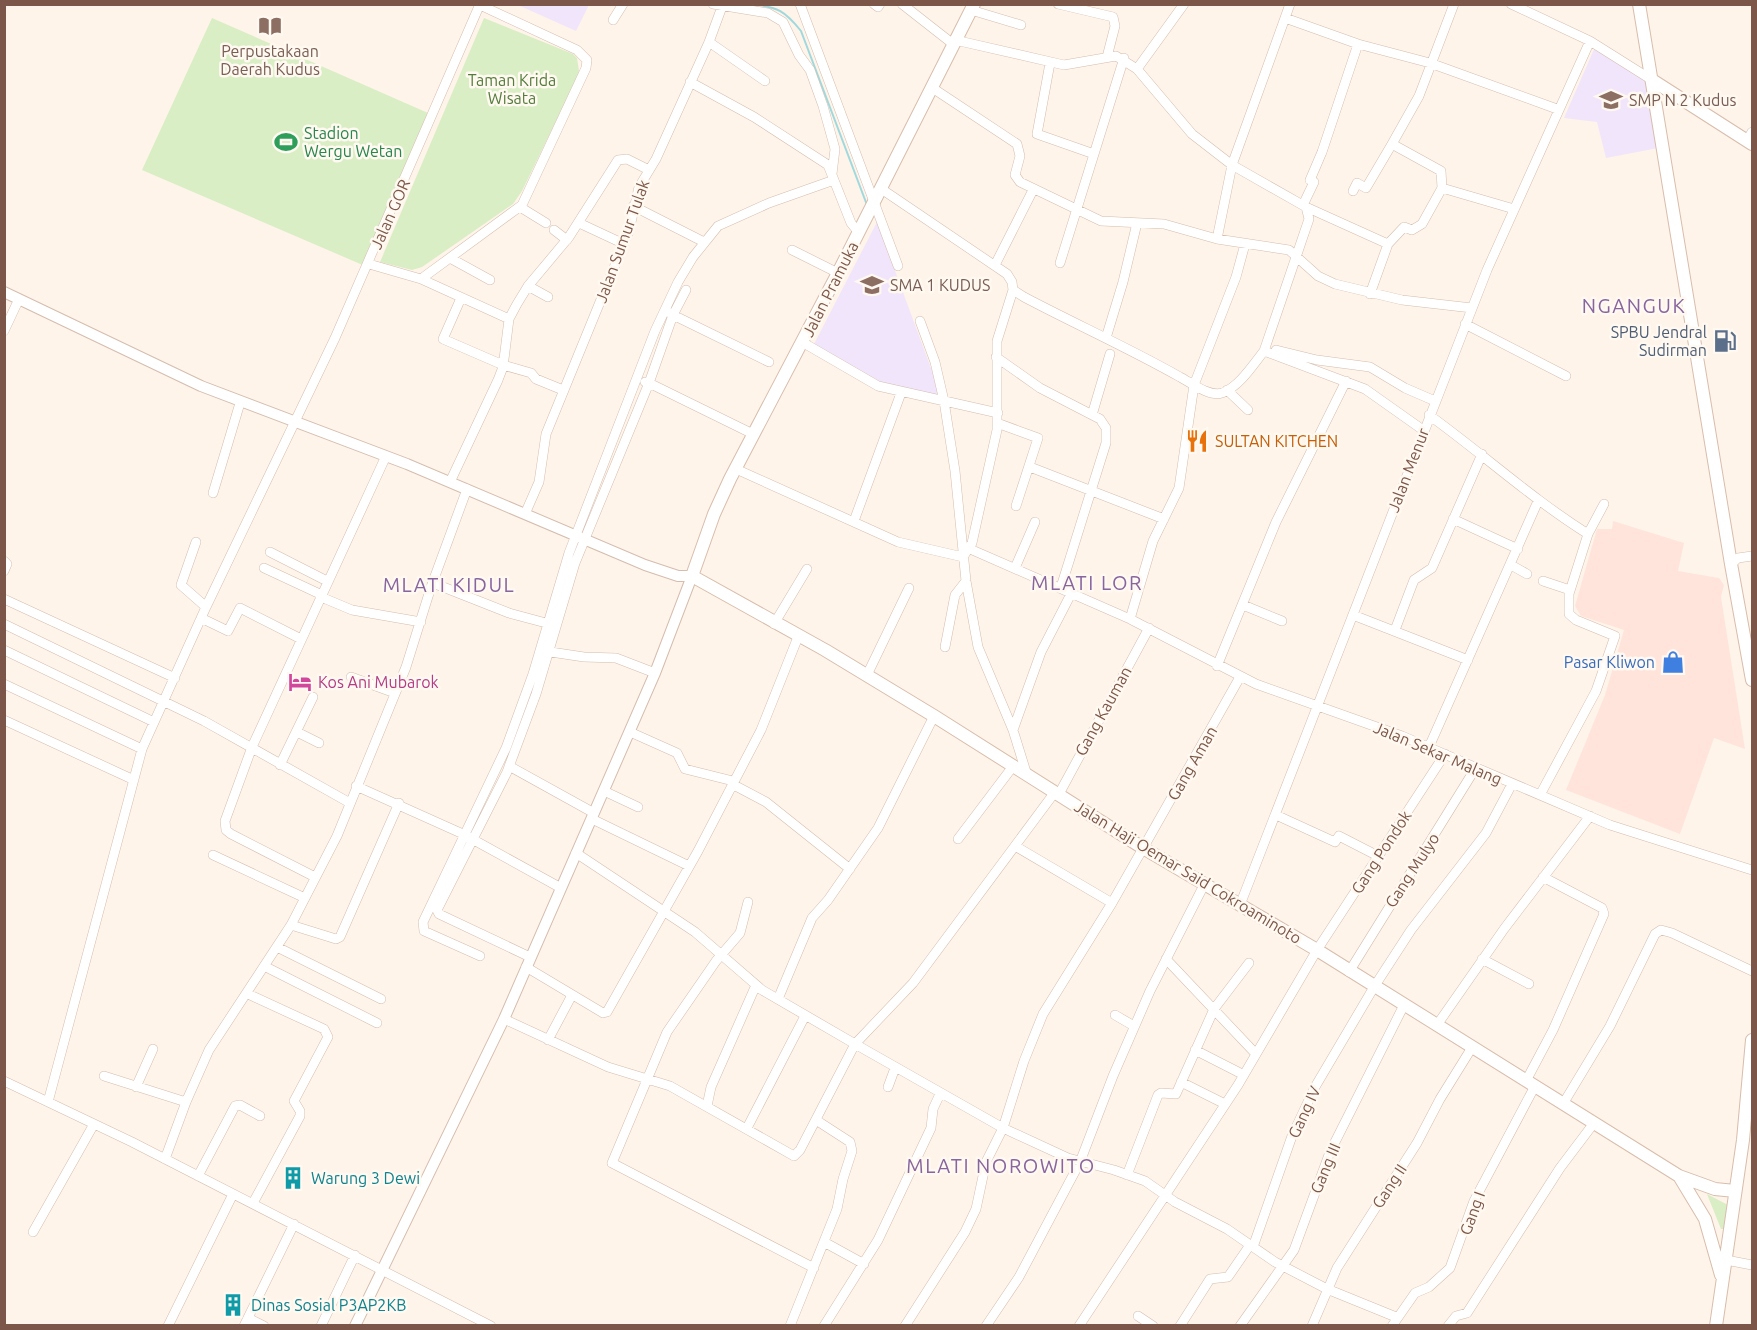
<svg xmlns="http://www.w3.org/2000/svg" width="1757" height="1330" font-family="Ubuntu,sans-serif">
<rect width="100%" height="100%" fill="#fef4e9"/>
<path fill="#ffe4dc" d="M 1613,521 L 1684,543 L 1678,571 L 1719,578 L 1724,585 L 1721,597 L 1745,749 L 1714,738 L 1680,834 L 1566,790 L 1605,695 L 1624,630 L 1581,616 L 1575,606 L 1597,529 L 1612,529 Z"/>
<path fill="#f1e5fb" d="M 518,5 L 589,5 L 576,31 Z
M 1595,47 L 1648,83 L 1658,148 L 1606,158 L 1597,122 L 1564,118 Z
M 877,222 L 942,398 L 883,386 L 812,348 Z"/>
<path fill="#d9eec5" d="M 212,18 L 428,113 L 365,266 L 142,170 Z
M 484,18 L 573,54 L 577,58 L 579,71 L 575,82 L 522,191 L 513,204 L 422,267 L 412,270 L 380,262 Z
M 1707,1194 L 1728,1205 L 1727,1229 L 1721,1229 Z"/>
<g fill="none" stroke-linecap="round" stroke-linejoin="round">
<path stroke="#9fd9de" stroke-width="2" d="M 752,4 C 778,7 785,11 801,31 L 867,205"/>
<g stroke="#d5bdaf" stroke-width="10">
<path id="minor" d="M 713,4 L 768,13 L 783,22 L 799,55 L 810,70 L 823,106 L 835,149 L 832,174
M 800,4 L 898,266
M 874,4 L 878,7 L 880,4
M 902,4 L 953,44
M 1058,4 L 1113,17 L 1115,26 L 1107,57
M 1511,4 L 1590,41 L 1652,80
M 971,10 L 1021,25
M 1285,18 L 1358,44 L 1430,63 L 1557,109
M 613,20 L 623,4
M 955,40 L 1064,65 L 1116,56 L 1137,69 L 1192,134 L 1232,165 L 1306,207 L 1309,219 L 1264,351
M 709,42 L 765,81
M 1050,63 L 1037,134 L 1094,154
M 1137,69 L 1184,4
M 690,82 L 754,117 L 828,165 L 851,223 L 859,233
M 931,87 L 1017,144 L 1020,156 L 1015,175 L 1020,182 L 1101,221 L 1164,224 L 1217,239 L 1289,250 L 1318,276 L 1335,284 L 1402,300 L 1472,308
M 1747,141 L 1752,132
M 880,188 L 1007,274 L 1012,282 L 1013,290 L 1024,297 C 1075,324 1129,348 1180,377 C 1190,382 1209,397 1222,393 C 1239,387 1253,365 1264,351 L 1365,389 L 1423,430
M 1442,188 L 1441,171 L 1392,144 L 1419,96 L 1454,4
M 1353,191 L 1357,183 L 1366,188 L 1392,144
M 1303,205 L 1314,182 L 1310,180 L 1322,152 L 1358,44
M 633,206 L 704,242
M 520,207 L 546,223
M 1306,207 L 1388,244
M 579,223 L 624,244
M 554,230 L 567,240
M 1217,239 L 1232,165 L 1290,4
M 792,250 L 838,273
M 450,258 L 490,280
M 1060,263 L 1124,58
M 369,264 L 421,279 L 522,205 L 586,68 L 587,60 L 577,50 L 480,5
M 995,265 L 1033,190
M 421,279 L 509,319
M 528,286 L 548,297
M 686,290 L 673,315 L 769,362
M 1370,294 L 1388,244 L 1404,227 L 1412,230 L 1422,224 L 1442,188 L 1514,209
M 461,298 L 443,339 L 503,365 L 531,373 L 536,379 L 563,390
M 920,321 L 935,362 L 944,401 L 955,471 L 966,581 L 978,647 L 1013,730 L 1026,772
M 1465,324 L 1566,376
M 4,331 L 19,299
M 1106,338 L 1123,282 L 1137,223
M 802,342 L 878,386 L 998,413
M 1276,350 L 1317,360 L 1370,367 L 1405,388 L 1435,401
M 996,357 L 1040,388 L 1100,419 L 1106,428 L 1106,443 L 1061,587
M 645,382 L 649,383 L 673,315 L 668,312
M 1227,390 L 1248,410
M 1092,415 L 1110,354
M 1429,415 C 1483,454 1532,499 1588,534 L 1604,504
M 997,423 L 1038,438 L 1016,506
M 1030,467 L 1164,519
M 736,469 L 898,542 L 963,557 L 972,543 L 997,430 L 997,341 L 1013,290
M 450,482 L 498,380 L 503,367 L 509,319 L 517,304 L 528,286 L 569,237 L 618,160 L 627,159 L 649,170
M 213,493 L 240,403
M 525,514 L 539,482 L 546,434 L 629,231 L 639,187 L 656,159 L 709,42 L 723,4
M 1453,519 L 1518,549
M 854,521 L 901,393
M 196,542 L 181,585 L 206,607
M 970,549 L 1130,619 L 1256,684 L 1402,736 L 1610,825 L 1752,870
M 270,552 L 327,581
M 4,561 L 7,564 L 4,571
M 1731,564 L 1738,558 L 1752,556
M 1511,565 L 1527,574
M 264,568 L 322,595
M 1015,568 L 1035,522
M 1543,581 L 1570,590
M 433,583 L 509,613 L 546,623
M 321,597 L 352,610 L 421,622
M 4,599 L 175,678
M 1243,605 L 1282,621
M 1353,615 L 1468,660
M 201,618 L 228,631 L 240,608 L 301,639
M 1130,619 L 1153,541 L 1179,488 L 1194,385 L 1236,277 L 1245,244
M 4,624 L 204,721 L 350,803
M 774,624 L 807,569
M 1395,630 L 1414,580 L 1432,568 L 1482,454
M 945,647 L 955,595 L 966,581
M 4,650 L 154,722
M 544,651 L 584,657 L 616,658 L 655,673
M 1217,666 L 1276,522 L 1346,381
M 867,675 L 909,588
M 351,677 L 395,693
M 4,684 L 142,749
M 4,720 L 134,780
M 1013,730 L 1041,652 L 1072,592
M 297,732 L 319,743
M 630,732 L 677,753 L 685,769 L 733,781
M 1429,747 L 1538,501
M 280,765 L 313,697
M 509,766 L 594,813
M 732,784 L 766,802 L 850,869
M 356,786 L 463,834 L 561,888
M 604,791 L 638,807
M 1055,792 L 913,983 L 855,1044 L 1003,1128 L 1068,1158 L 1114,1170 L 1145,1181 L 1175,1202 L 1227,1229 L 1275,1262 L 1327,1289 L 1396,1317
M 1059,794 L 1149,628
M 1540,795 L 1596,691 L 1615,636 L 1576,620 L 1569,614 L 1569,594 L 1588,534
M 1276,815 L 1335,842 L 1339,836 L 1378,856
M 592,819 L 689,866
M 958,839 L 1014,765
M 1015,846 L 1112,903
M 213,855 L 305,898
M 315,877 L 231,834 L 226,830 L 225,821 L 252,747 L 386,456
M 748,902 L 740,933 L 716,961 L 667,1032 L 612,1163 L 814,1268
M 1240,905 L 1487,270 L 1590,41
M 291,925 L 336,939 L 340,937 L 399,803
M 277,947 L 381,999
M 480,956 L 424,931 L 423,922 L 506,748 L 533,674 L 569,553 L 655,331 L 678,282 L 693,257 L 718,226 L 769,203 L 834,180
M 530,957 L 439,914 L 437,910 L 507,772 L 536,694 L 575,563 L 649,383 L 753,434
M 1166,959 L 1256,1054
M 1482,959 L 1529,984
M 264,966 L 377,1023
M 526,967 L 603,1013 L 607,1012 L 698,851 L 761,730 L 798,637
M 1349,972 L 1475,769
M 248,994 L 324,1029 L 328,1037 L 294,1101 L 300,1111 L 300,1116 L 253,1203
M 778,999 L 812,918 L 828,900 L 878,828 L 934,716
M 1115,1015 L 1134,1026
M 504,1019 L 608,1067 L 670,1086 L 794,1156 L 800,1150 L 855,1044 L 762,990 L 695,932 L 576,853
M 1437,1025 L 1504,929 L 1590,816
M 548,1040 L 572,995
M 1195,1050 L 1244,1075
M 104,1076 L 186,1102
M 4,1081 L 132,1142 L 491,1326
M 1526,1081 L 1553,1030 L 1604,914 L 1602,908 L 1543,877
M 1181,1082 L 1225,1104
M 136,1087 L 153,1049
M 888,1087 L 895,1068
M 48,1102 L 142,749 L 206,607 L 335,338 L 480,4
M 1563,1104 L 1610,1026 L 1655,934 L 1661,930 L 1672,933 L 1752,971
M 707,1106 L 711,1087 L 756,985
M 747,1128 L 805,1016
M 165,1159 L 186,1102 L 209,1050 L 291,925 L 337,836 L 406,667 L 431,587 L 467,489
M 1127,1175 L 1158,1095 L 1161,1093 L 1176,1094 L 1214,1009 L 1249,963
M 198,1176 L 235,1106 L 240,1105 L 260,1116
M 33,1232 L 94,1124
M 824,1242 L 864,1264
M 1253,1247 L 1292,1136 L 1315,1087 L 1374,987 L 1411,930 L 1486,833 L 1512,784
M 1726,1260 L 1752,1265
M 1138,1316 L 1153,1326
M 248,1318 L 264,1326
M 168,1326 L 233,1194
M 244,1326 L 294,1224
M 321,1326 L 355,1255
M 790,1326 L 837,1209 L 843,1179 L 852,1151 L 850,1142 L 816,1120
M 824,1326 L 878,1240 L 931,1128 L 933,1109 L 940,1094
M 905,1326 L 965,1232 L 976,1209 L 986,1162 L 1003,1128 L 1024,1061 L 1043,1014 L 1112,903 L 1240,677
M 986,1326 L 1019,1277 L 1080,1162 L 1113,1076 L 1150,991 L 1204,885
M 1079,1326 L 1238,1085 L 1317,950 L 1445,754
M 1180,1326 L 1210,1279 L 1228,1277 L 1250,1245
M 1240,1326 L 1294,1250 L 1330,1152 L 1404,1005
M 1312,1326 L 1337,1268 L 1417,1143 L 1440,1099 L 1471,1049
M 1392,1326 L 1415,1293 L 1429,1287 L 1450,1268 L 1474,1201 L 1535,1086
M 1448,1326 L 1456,1316 L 1467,1313 L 1560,1168 L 1594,1123"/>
</g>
<g stroke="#d5bdaf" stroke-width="12">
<path id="tertiary" d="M 4,292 L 201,386 L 407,464 L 645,565 L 678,576 L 692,576 L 655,673 L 504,1019 L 355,1326"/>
</g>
<g stroke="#d8bdac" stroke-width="14">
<path id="secondary" d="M 1639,4 L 1731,564 L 1752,680
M 1652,80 L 1752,144
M 692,576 L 825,650 L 934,716 L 1143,848 L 1317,950 L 1679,1176 L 1715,1189 L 1735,1191
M 692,576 L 714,514 L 730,479 L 838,273 L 974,4
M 1679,1176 L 1705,1219 L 1721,1275
M 1716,1326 L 1743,1140 L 1752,1040"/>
</g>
<use href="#minor" stroke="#fff" stroke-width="9"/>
<use href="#tertiary" stroke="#fff" stroke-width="10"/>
<use href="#secondary" stroke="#fff" stroke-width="12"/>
</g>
<defs>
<g id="library-bare" transform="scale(1.8)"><path d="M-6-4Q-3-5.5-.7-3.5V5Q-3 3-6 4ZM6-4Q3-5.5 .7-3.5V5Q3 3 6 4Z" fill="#8d6e63" stroke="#fff9f1" stroke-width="2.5" paint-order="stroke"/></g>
<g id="school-bare" transform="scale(1.8)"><path d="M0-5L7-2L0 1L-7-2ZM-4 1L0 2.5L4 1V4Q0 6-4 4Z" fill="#8d6e63" stroke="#fff9f1" stroke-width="2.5" paint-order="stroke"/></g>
<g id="stadium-bare" transform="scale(1.8)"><path d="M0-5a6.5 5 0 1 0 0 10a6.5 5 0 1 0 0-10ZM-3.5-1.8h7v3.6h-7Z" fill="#2e9e5b" stroke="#fff9f1" stroke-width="2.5" paint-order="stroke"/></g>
<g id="fuel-bare" transform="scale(1.8)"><path d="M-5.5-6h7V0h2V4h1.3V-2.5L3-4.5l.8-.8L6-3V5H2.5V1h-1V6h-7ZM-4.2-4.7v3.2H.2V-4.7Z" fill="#5c6f8a" stroke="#fff9f1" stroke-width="2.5" paint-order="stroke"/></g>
<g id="restaurant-bare" transform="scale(1.8)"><path d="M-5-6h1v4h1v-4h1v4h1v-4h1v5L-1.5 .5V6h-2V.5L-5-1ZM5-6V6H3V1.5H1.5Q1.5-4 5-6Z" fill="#e8710a" stroke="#fff9f1" stroke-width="2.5" paint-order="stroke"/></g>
<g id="shop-bare" transform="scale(1.8)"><path d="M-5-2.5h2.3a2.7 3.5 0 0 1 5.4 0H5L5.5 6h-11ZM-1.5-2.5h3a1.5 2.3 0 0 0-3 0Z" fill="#3f7fe0" stroke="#fff9f1" stroke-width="2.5" paint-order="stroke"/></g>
<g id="hotel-bare" transform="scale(1.8)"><path d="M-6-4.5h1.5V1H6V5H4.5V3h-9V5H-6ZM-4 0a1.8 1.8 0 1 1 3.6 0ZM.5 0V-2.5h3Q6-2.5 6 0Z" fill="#d1479c" stroke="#fff9f1" stroke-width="2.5" paint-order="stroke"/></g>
<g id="building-bare" transform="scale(1.8)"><path d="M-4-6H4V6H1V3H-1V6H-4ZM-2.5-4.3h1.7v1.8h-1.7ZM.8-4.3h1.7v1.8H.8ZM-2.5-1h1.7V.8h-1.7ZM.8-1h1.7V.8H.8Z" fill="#0f9aa8" stroke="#fff9f1" stroke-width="2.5" paint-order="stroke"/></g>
</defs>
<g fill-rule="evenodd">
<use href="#library-bare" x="270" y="26"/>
<use href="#school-bare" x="1611" y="100"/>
<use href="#stadium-bare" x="286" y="142"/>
<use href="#school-bare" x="872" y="285"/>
<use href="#fuel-bare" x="1725" y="341"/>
<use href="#restaurant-bare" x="1197" y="441"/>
<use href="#shop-bare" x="1673" y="662"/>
<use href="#hotel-bare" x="300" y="682"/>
<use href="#building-bare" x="293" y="1178"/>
<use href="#building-bare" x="233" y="1305"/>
</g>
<g text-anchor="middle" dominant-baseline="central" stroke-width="5" stroke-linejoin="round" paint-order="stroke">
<g font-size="16" fill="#785e54" stroke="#fff9f1" text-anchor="start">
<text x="270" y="51" text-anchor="middle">Perpustakaan<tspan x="270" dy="18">Daerah Kudus</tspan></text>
<text x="1629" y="100">SMP N 2 Kudus</text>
<text x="890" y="285">SMA 1 KUDUS</text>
</g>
<g font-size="16" fill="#547d3c" stroke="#fff9f1">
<text x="512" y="80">Taman Krida<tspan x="512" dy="18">Wisata</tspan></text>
</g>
<g font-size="16" fill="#27864d" stroke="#fff9f1" text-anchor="start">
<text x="304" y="133">Stadion<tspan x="304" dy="18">Wergu Wetan</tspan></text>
</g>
<g font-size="16" fill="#7c5749" stroke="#fff9f1">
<text transform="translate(390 214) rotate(-66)">Jalan GOR</text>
<text transform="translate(622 241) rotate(-70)">Jalan Sumur Tulak</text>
<text transform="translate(830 289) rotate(-63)">Jalan Pramuka</text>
<text transform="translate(1408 470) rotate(-69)">Jalan Menur</text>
<text transform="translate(1103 711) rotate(-61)">Gang Kauman</text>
<text transform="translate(1438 753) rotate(23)">Jalan Sekar Malang</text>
<text transform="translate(1192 763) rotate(-60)">Gang Aman</text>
<text transform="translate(1381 852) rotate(-57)">Gang Pondok</text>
<text transform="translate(1412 870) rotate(-57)">Gang Mulyo</text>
<text transform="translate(1188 872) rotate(31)">Jalan Haji Oemar Said Cokroaminoto</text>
<text transform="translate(1304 1112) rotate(-65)">Gang IV</text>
<text transform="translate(1325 1168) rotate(-67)">Gang III</text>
<text transform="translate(1389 1186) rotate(-57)">Gang II</text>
<text transform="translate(1472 1213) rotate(-70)">Gang I</text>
</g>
<g font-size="16" fill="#4e5e75" stroke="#fff9f1" text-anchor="end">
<text x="1707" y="332">SPBU Jendral<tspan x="1707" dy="18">Sudirman</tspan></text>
</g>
<g font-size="16" fill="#c56008" stroke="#fff9f1" text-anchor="start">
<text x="1215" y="441">SULTAN KITCHEN</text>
</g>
<g font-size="16" fill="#366cbe" stroke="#fff9f1" text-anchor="end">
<text x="1655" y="662">Pasar Kliwon</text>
</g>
<g font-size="16" fill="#b23c85" stroke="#fff9f1" text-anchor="start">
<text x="318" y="682">Kos Ani Mubarok</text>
</g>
<g font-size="16" fill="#0d838f" stroke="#fff9f1" text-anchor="start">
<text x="311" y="1178">Warung 3 Dewi</text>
<text x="251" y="1305">Dinas Sosial P3AP2KB</text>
</g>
<g font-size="20" letter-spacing="1.5" fill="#87659f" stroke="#fff9f1">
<text x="1634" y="305">NGANGUK</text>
<text x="1087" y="582">MLATI LOR</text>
<text x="449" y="584">MLATI KIDUL</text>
<text x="1001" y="1165">MLATI NOROWITO</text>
</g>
</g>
<rect width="1757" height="1330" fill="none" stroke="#7c5749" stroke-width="12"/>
</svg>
